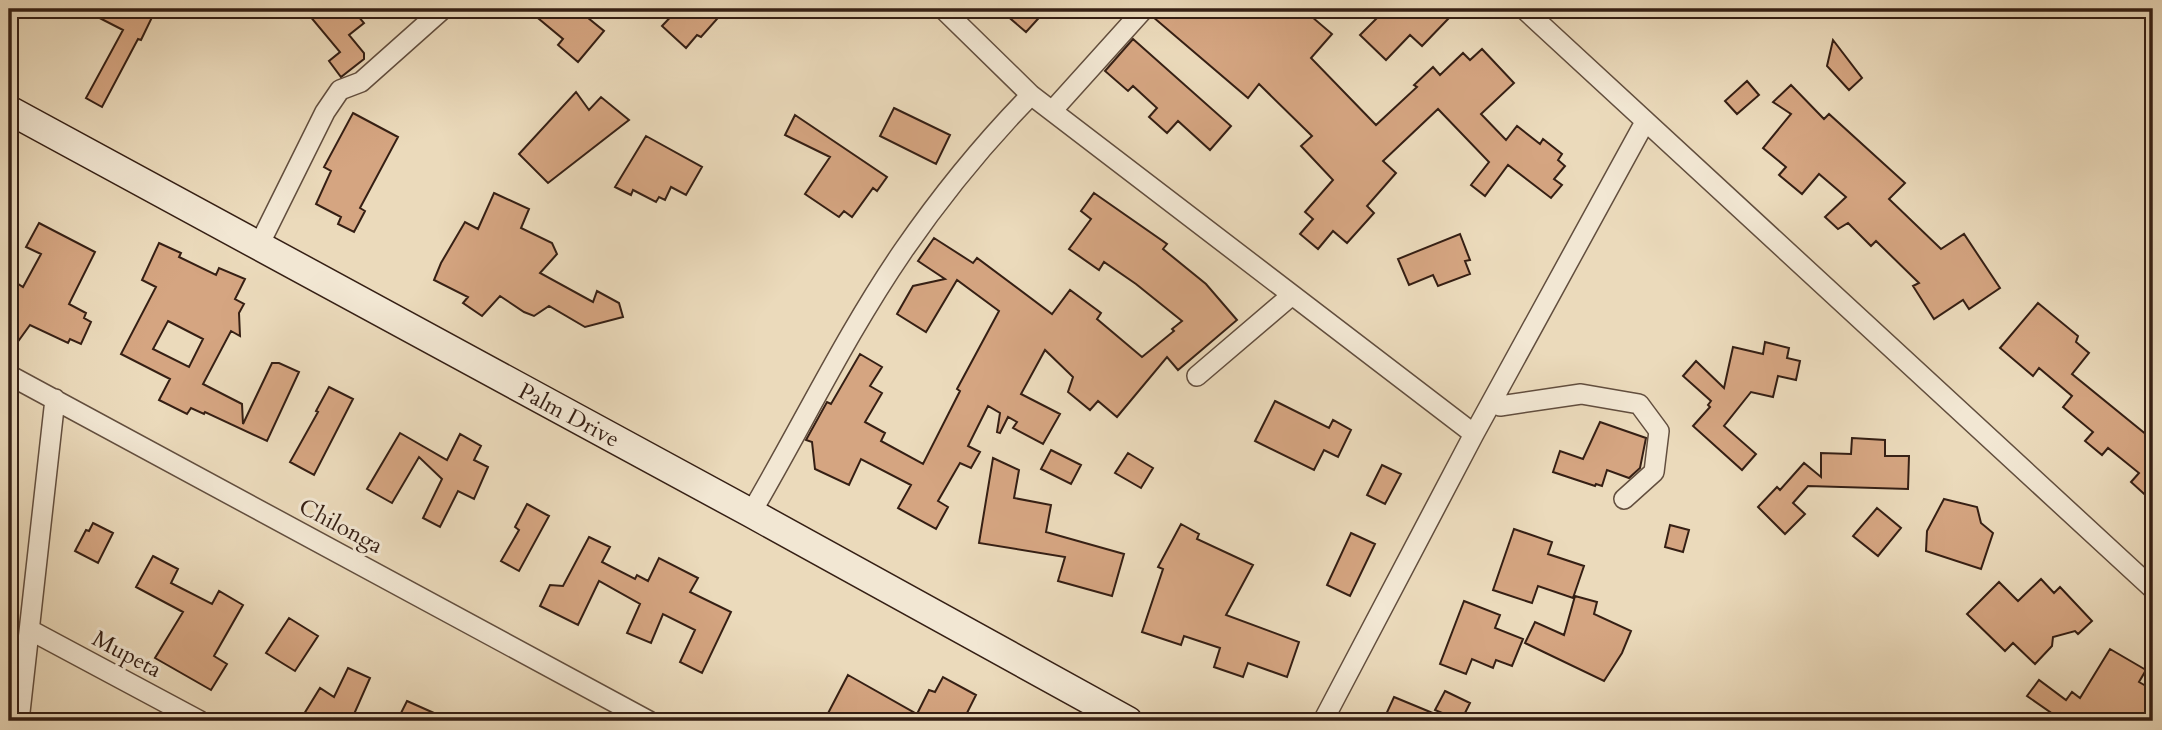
<svg xmlns="http://www.w3.org/2000/svg" width="2162" height="730" font-family="Cardo,serif">
<rect width="100%" height="100%" fill="#ebdabb"/>
<filter id="stains"><feTurbulence type="fractalNoise" baseFrequency=".00286" numOctaves="4"/><feColorMatrix values="0 0 0 0 .2 0 0 0 0 .09 0 0 0 0 .02 0 0 0 .5 -.17"/></filter>
<radialGradient id="worn" r=".72"><stop offset=".6" stop-color="#630" stop-opacity="0"/><stop offset="1" stop-color="#630" stop-opacity=".3"/></radialGradient>
<path fill="#d5a581" stroke="#351f14" stroke-width="2" fill-rule="evenodd" d="M 82,9 L 156,9 L 141,40 L 138,39 L 102,107 L 86,98 L 123,30 Z
M 304,9 L 352,9 L 364,23 L 349,35 L 364,53 L 364,59 L 341,77 L 329,61 L 340,52 Z
M 527,9 L 577,9 L 604,31 L 578,62 L 558,45 L 563,39 Z
M 678,9 L 721,9 L 714,17 L 717,19 L 701,37 L 697,35 L 686,48 L 662,26 Z
M 999,9 L 1047,9 L 1026,32 Z
M 1156,9 L 1319,9 L 1312,17 L 1332,34 L 1311,58 L 1376,125 L 1417,87 L 1414,85 L 1433,67 L 1440,75 L 1463,53 L 1470,60 L 1482,49 L 1514,83 L 1481,114 L 1506,140 L 1517,126 L 1540,144 L 1543,139 L 1562,154 L 1558,160 L 1565,166 L 1554,179 L 1562,185 L 1551,198 L 1508,165 L 1485,196 L 1471,185 L 1489,162 L 1438,109 L 1383,161 L 1396,173 L 1367,206 L 1374,213 L 1347,243 L 1333,231 L 1318,249 L 1300,234 L 1313,219 L 1305,212 L 1333,180 L 1301,146 L 1312,136 L 1259,84 L 1248,98 L 1153,17 Z
M 1386,9 L 1436,9 L 1448,19 L 1422,46 L 1410,35 L 1386,60 L 1360,35 Z
M 1133,39 L 1231,126 L 1210,150 L 1178,121 L 1167,133 L 1149,117 L 1157,108 L 1133,86 L 1128,91 L 1105,71 Z
M 1833,40 L 1862,78 L 1849,90 L 1827,66 Z
M 1747,81 L 1759,95 L 1737,114 L 1725,101 Z
M 1791,85 L 1824,119 L 1829,114 L 1905,183 L 1889,199 L 1941,249 L 1964,234 L 2000,288 L 1969,309 L 1963,300 L 1934,319 L 1913,286 L 1919,283 L 1876,241 L 1871,246 L 1848,223 L 1838,229 L 1825,217 L 1846,197 L 1819,174 L 1802,194 L 1779,175 L 1786,167 L 1763,148 L 1791,114 L 1773,102 Z
M 576,92 L 589,110 L 601,97 L 629,120 L 548,183 L 519,154 Z
M 894,108 L 950,135 L 936,164 L 880,136 Z
M 353,113 L 398,137 L 360,208 L 365,211 L 354,232 L 338,224 L 341,217 L 316,204 L 331,171 L 324,167 Z
M 795,115 L 887,177 L 877,191 L 873,188 L 852,217 L 844,211 L 839,217 L 805,194 L 830,157 L 785,135 Z
M 646,136 L 702,167 L 686,195 L 671,187 L 665,200 L 659,197 L 656,202 L 633,190 L 631,195 L 615,187 Z
M 494,193 L 529,209 L 521,228 L 552,243 L 557,254 L 540,273 L 593,302 L 597,291 L 619,303 L 623,317 L 585,327 L 549,306 L 534,316 L 524,312 L 500,296 L 482,316 L 463,303 L 468,297 L 434,280 L 441,263 L 465,222 L 478,229 Z
M 1094,193 L 1167,244 L 1163,249 L 1206,284 L 1237,320 L 1178,370 L 1167,357 L 1117,417 L 1098,401 L 1090,410 L 1068,392 L 1073,377 L 1045,350 L 1021,394 L 1060,414 L 1043,444 L 1013,428 L 1017,422 L 1008,417 L 1000,433 L 997,432 L 1000,413 L 988,406 L 968,446 L 980,452 L 971,468 L 960,463 L 938,501 L 948,507 L 936,529 L 898,508 L 911,485 L 861,459 L 849,485 L 815,469 L 812,442 L 806,440 L 827,402 L 831,404 L 860,354 L 882,367 L 870,386 L 882,393 L 865,422 L 885,433 L 881,441 L 923,464 L 960,391 L 957,389 L 999,311 L 957,280 L 926,332 L 897,314 L 913,286 L 945,279 L 918,261 L 934,238 L 973,263 L 977,258 L 1052,314 L 1070,290 L 1101,313 L 1097,319 L 1142,357 L 1174,331 L 1172,329 L 1182,321 L 1136,284 L 1104,262 L 1099,270 L 1069,249 L 1091,219 L 1081,211 Z
M 39,223 L 95,252 L 69,304 L 86,313 L 84,318 L 91,322 L 81,344 L 70,339 L 68,343 L 30,325 L 9,354 L 9,278 L 23,287 L 41,254 L 26,247 Z
M 1460,234 L 1470,260 L 1465,261 L 1470,274 L 1438,286 L 1433,275 L 1409,285 L 1398,259 Z
M 159,243 L 181,253 L 179,257 L 216,275 L 219,268 L 245,279 L 235,299 L 244,304 L 239,313 L 240,336 L 231,331 L 203,384 L 242,404 L 243,424 L 272,363 L 279,363 L 299,372 L 267,441 L 205,412 L 204,414 L 191,408 L 187,414 L 159,400 L 170,379 L 121,354 L 156,287 L 142,280 ZM 168,321 L 203,339 L 189,367 L 153,349 Z
M 2038,303 L 2078,336 L 2076,342 L 2089,353 L 2072,374 L 2153,440 L 2153,502 L 2131,482 L 2139,473 L 2108,448 L 2102,455 L 2085,441 L 2093,432 L 2063,407 L 2072,396 L 2039,368 L 2033,376 L 2000,348 Z
M 1765,342 L 1789,348 L 1787,358 L 1800,361 L 1796,380 L 1778,376 L 1773,397 L 1751,392 L 1724,426 L 1756,454 L 1742,470 L 1693,426 L 1710,407 L 1708,405 L 1711,401 L 1683,376 L 1696,361 L 1724,388 L 1733,347 L 1763,354 Z
M 329,387 L 353,399 L 314,475 L 290,462 L 318,412 L 316,411 Z
M 1275,401 L 1329,428 L 1333,420 L 1351,430 L 1338,457 L 1324,450 L 1314,470 L 1255,441 Z
M 1600,422 L 1646,438 L 1640,468 L 1629,478 L 1607,470 L 1602,486 L 1596,484 L 1595,486 L 1553,472 L 1560,451 L 1583,459 Z
M 400,433 L 447,460 L 460,434 L 481,446 L 474,460 L 488,467 L 474,499 L 458,491 L 440,527 L 423,518 L 442,479 L 419,457 L 392,503 L 367,489 Z
M 1852,438 L 1885,440 L 1885,456 L 1909,456 L 1908,489 L 1808,486 L 1793,503 L 1805,514 L 1785,534 L 1758,507 L 1777,487 L 1780,490 L 1804,463 L 1821,477 L 1821,453 L 1851,454 Z
M 1051,450 L 1081,465 L 1071,484 L 1041,469 Z
M 1128,453 L 1153,468 L 1141,488 L 1115,473 Z
M 993,458 L 1019,470 L 1014,498 L 1051,505 L 1046,532 L 1124,554 L 1112,596 L 1058,581 L 1065,557 L 979,543 Z
M 1382,465 L 1401,474 L 1385,504 L 1367,495 Z
M 1944,499 L 1977,507 L 1981,523 L 1993,533 L 1981,569 L 1926,551 L 1927,531 Z
M 527,504 L 549,516 L 519,571 L 501,561 L 519,530 L 515,527 Z
M 1877,508 L 1901,528 L 1878,556 L 1853,536 Z
M 93,523 L 113,533 L 98,563 L 75,551 L 86,530 L 89,531 Z
M 1181,524 L 1199,534 L 1197,539 L 1253,565 L 1226,615 L 1299,642 L 1287,677 L 1248,663 L 1243,677 L 1214,667 L 1220,648 L 1184,636 L 1181,645 L 1142,632 L 1163,569 L 1158,567 Z
M 1670,525 L 1689,530 L 1683,552 L 1665,547 Z
M 1514,529 L 1552,542 L 1548,554 L 1584,566 L 1573,598 L 1538,586 L 1532,603 L 1493,590 Z
M 1351,533 L 1375,544 L 1350,596 L 1327,585 Z
M 589,537 L 610,547 L 602,562 L 635,579 L 637,575 L 648,581 L 659,558 L 698,578 L 690,592 L 731,612 L 702,673 L 680,662 L 695,630 L 663,614 L 651,643 L 627,633 L 640,604 L 599,581 L 578,625 L 540,606 L 550,585 L 563,586 Z
M 153,556 L 178,569 L 171,583 L 212,604 L 219,591 L 243,605 L 214,656 L 227,664 L 211,690 L 155,658 L 183,612 L 136,587 Z
M 2041,579 L 2054,593 L 2060,587 L 2092,621 L 2078,634 L 2075,631 L 2053,637 L 2052,646 L 2035,664 L 2013,643 L 2005,651 L 1967,614 L 1999,582 L 2018,601 Z
M 1575,596 L 1597,602 L 1594,614 L 1631,631 L 1622,653 L 1604,681 L 1525,643 L 1535,622 L 1564,635 Z
M 1464,601 L 1500,615 L 1495,628 L 1523,639 L 1512,666 L 1496,660 L 1493,668 L 1472,659 L 1466,674 L 1440,664 Z
M 289,618 L 318,636 L 295,671 L 266,653 Z
M 2110,649 L 2146,670 L 2139,682 L 2153,690 L 2153,721 L 2087,721 L 2079,715 L 2074,721 L 2063,721 L 2027,696 L 2039,680 L 2066,700 L 2072,692 L 2080,698 Z
M 348,668 L 370,678 L 351,721 L 315,721 L 304,714 L 320,688 L 334,697 Z
M 848,675 L 917,714 L 929,690 L 935,692 L 943,677 L 976,695 L 963,721 L 824,721 Z
M 1445,691 L 1470,703 L 1461,721 L 1435,710 Z
M 1394,697 L 1452,721 L 1383,721 Z
M 407,701 L 452,721 L 397,721 Z"/>
<g fill="none" stroke-linecap="round" stroke-linejoin="round">
<g stroke="#624e3e" stroke-width="22">
<path id="street" d="M 943,9 L 1031,95 L 1474,434
M 1524,9 L 2153,589
M 1052,111 L 1144,9
M 258,247 L 325,112 L 340,90 L 361,82 L 443,9
M 9,375 L 649,721
M 1197,376 L 1292,295
M 1492,402 L 1500,406 L 1581,394 L 1639,404 L 1659,431 L 1654,472 L 1624,499
M 751,513 C 802,426 846,334 903,251 C 941,196 985,142 1031,95
M 30,630 L 200,721
M 19,721 L 55,399
M 1323,721 L 1474,434 L 1645,122"/>
</g>
<g stroke="#351f14" stroke-width="31">
<path id="secondary" d="M 9,110 L 751,513 L 1128,721"/>
</g>
<use href="#street" stroke="#f2e7d3" stroke-width="19"/>
<use href="#secondary" stroke="#f2e7d3" stroke-width="28"/>
</g>
<g text-anchor="middle" dominant-baseline="central" stroke-width="6" stroke-linejoin="round" paint-order="stroke">
<g font-size="23" fill="#351f14" stroke="#f2e7d3">
<text transform="translate(569 415) rotate(28)">Palm Drive</text>
<text transform="translate(341 526) rotate(28)">Chilonga</text>
<text transform="translate(127 654) rotate(28)">Mupeta</text>
</g>
</g>
<rect width="2162" height="730" fill="none" stroke="#ebdabb" stroke-width="35"/>
<rect x="10" y="10" width="2141" height="709" fill="none" stroke="#351f14" stroke-width="3.5"/>
<rect x="18" y="18" width="2127" height="695" fill="none" stroke="#351f14" stroke-width="2"/>
<rect width="100%" height="100%" filter="url(#stains)"/>
<rect width="100%" height="100%" fill="url(#worn)"/>
</svg>
